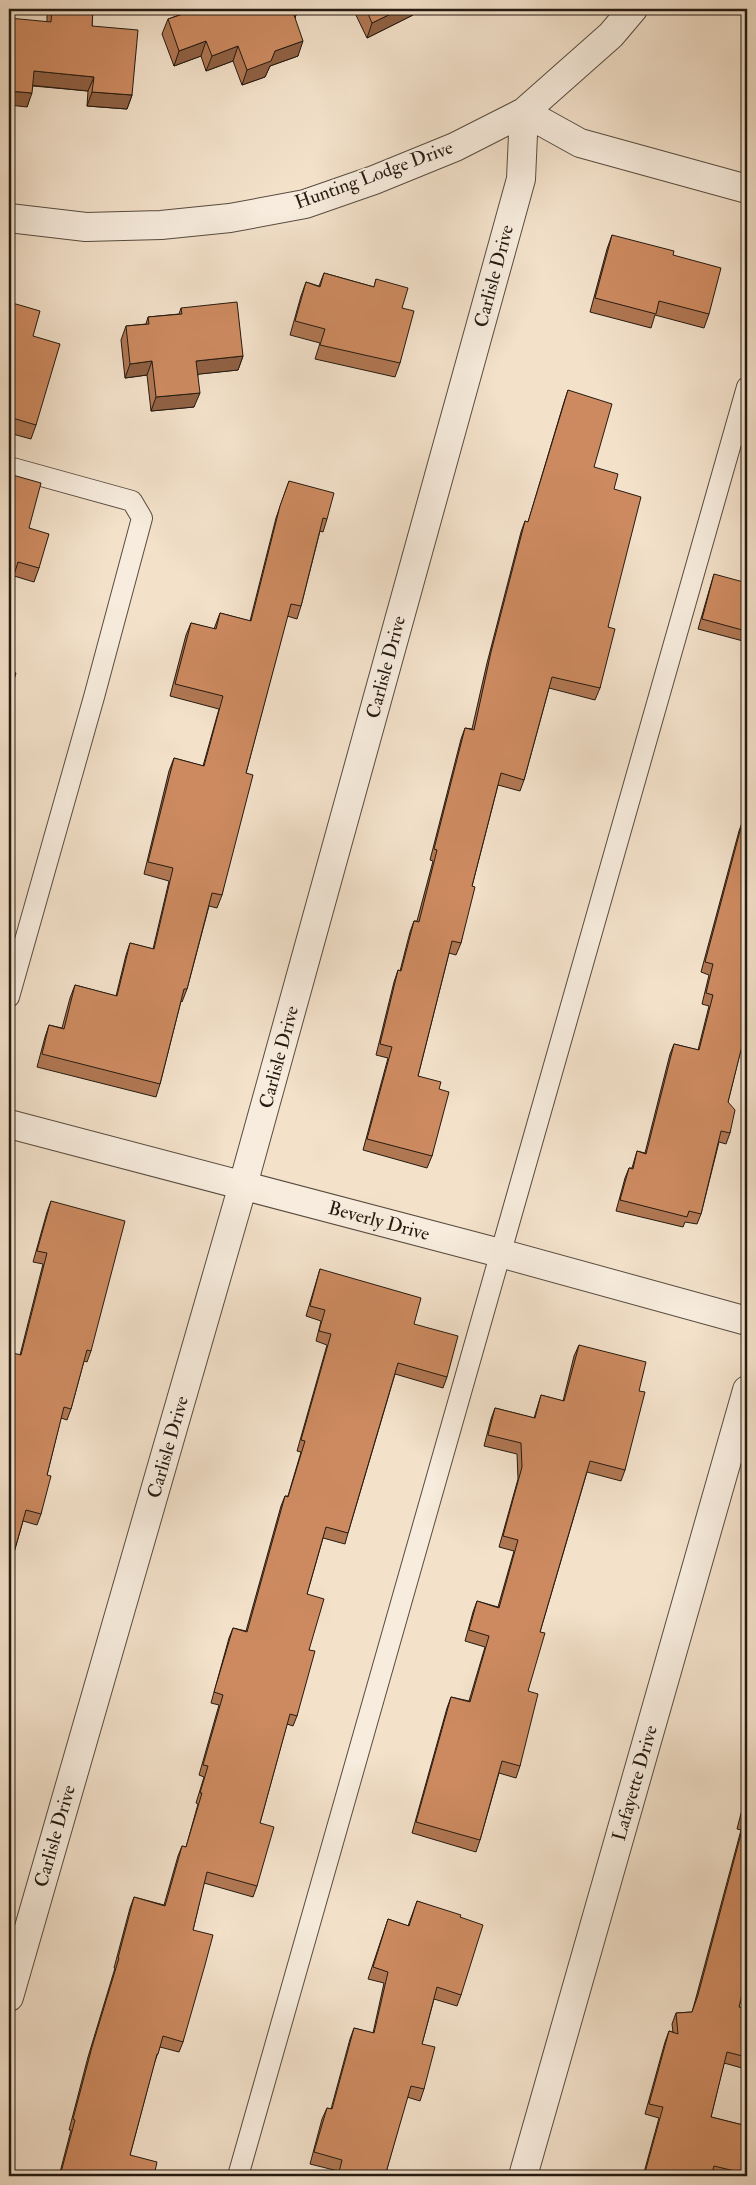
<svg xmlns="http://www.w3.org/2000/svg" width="756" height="2185" font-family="'IM FELL Double Pica',serif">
<rect width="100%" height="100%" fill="#f3e1ca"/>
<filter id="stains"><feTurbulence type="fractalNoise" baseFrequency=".004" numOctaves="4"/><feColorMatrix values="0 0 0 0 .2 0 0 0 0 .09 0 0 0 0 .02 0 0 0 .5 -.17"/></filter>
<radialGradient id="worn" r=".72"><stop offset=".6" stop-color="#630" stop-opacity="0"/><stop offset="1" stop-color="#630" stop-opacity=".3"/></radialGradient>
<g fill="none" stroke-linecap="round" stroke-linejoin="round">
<g stroke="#584c3f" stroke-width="22">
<path id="service" d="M 9,467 L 132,501 L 142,518 L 94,697 L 9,997
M 238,2176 L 747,387"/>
</g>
<g stroke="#584c3f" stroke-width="30">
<path id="minor" d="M 9,218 L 86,227 L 161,225 L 230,218 L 305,204 L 374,180 L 455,147 L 524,112 L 611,35 L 633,9
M 9,1124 L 500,1253 L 747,1321
M 9,1997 L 243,1185 L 521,179 L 524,112 L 580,143 L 747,189
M 523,2176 L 747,1390"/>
</g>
<use href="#service" stroke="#f7ecdd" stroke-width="20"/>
<use href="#minor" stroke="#f7ecdd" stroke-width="28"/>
</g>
<path fill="#b07753" stroke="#241a11" d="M 50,9 L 93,9 L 92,26 L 132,95 L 127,109 L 87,106 L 88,91 L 33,86 L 27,107 L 47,21 L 47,16 Z
M 184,9 L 298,9 L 295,18 L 298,56 L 270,66 L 265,77 L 242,85 L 233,61 L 206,71 L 201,56 L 174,66 L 162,34 L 168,19 L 182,14 Z
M 353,9 L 416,9 L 413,15 L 367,38 Z
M 612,235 L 709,314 L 704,328 L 655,315 L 651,328 L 590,312 L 607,249 Z
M 324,273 L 374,287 L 376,279 L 402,308 L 400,363 L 395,377 L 315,359 L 320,343 L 290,335 L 301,296 L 306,282 L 319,286 Z
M 9,302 L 33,336 L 36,425 L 31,439 L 9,433 Z
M 181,308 L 243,356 L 238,370 L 198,374 L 194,407 L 151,411 L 147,375 L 125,378 L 121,340 L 126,326 L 146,324 L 148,317 L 179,314 Z
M 568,390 L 594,467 L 614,489 L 608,627 L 600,688 L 595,700 L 549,688 L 524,780 L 520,791 L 498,785 L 472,886 L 461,943 L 456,955 L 449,953 L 418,1076 L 439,1089 L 432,1156 L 427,1168 L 363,1150 L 388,1058 L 376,1055 L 394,982 L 398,970 L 400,971 L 410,932 L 414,921 L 417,921 L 433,861 L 430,860 L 461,739 L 465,728 L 472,729 L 487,663 L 521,532 L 525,521 L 528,522 L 564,402 Z
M 9,474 L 29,528 L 39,568 L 34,582 L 14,576 L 9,590 Z
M 289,481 L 327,519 L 323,532 L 320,531 L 301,606 L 297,619 L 287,616 L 246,773 L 222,895 L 217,908 L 209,906 L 187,989 L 182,1002 L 181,1001 L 160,1084 L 156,1097 L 37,1067 L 45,1037 L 49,1025 L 62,1028 L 70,998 L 75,985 L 116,996 L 126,955 L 130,943 L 153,949 L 169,881 L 144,874 L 169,771 L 174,758 L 203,766 L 219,709 L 170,696 L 186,635 L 191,623 L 214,629 L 220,613 L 250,621 L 276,518 Z
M 714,574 L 746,631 L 743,641 L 698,629 L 711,584 Z
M 743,820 L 747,821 L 747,1039 L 745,1045 L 742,1045 L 728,1102 L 730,1133 L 726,1144 L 719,1142 L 701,1214 L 697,1224 L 685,1222 L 683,1227 L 616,1211 L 625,1178 L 629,1168 L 632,1168 L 637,1151 L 645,1153 L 670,1054 L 674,1044 L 698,1050 L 709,1006 L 702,1004 L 709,975 L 701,972 L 739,831 Z
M 51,1201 L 91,1351 L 87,1362 L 84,1361 L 71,1409 L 67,1420 L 61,1418 L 47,1475 L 41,1514 L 37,1525 L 23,1521 L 9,1570 L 20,1355 L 43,1264 L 33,1262 L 47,1212 Z
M 320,1269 L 414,1324 L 447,1377 L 443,1388 L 395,1374 L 348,1533 L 345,1544 L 323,1538 L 307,1594 L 309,1650 L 297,1716 L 293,1726 L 287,1724 L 260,1823 L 257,1886 L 253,1897 L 204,1883 L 193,1930 L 183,2042 L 179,2052 L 160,2047 L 154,2064 L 130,2155 L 154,2176 L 59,2176 L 71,2130 L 69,2130 L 88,2057 L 115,1968 L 114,1968 L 130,1908 L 134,1897 L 164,1905 L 178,1856 L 182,1846 L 186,1847 L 198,1804 L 196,1803 L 204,1777 L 199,1775 L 219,1705 L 211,1703 L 229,1638 L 233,1628 L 246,1631 L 281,1506 L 285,1496 L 288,1496 L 301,1452 L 297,1451 L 327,1345 L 316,1341 L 321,1321 L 306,1316 Z
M 579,1345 L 639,1391 L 625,1470 L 621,1481 L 587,1472 L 540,1632 L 528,1691 L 520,1766 L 516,1778 L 499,1773 L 480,1840 L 476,1852 L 412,1833 L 447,1708 L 451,1697 L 469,1701 L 485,1647 L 465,1641 L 473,1612 L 477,1601 L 498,1607 L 514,1551 L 499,1547 L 518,1479 L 517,1454 L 484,1446 L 491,1419 L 495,1408 L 534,1418 L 541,1395 L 563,1401 L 574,1356 Z
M 747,1790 L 747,1974 L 739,2007 L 746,2057 L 742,2068 L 724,2063 L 711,2117 L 747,2126 L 747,2176 L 643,2176 L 659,2118 L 645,2114 L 665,2042 L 669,2031 L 673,2032 L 672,2024 L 676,2013 L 692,2012 L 694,2005 L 741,1830 L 737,1829 Z
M 417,1901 L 460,1917 L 461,1995 L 457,2006 L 434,1999 L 422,2044 L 424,2089 L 420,2101 L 407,2097 L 385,2176 L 337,2176 L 338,2171 L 310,2164 L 322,2119 L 327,2108 L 331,2109 L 350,2039 L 354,2028 L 373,2033 L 384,1983 L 368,1979 L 388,1919 L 408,1926 Z"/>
<path fill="#906143" stroke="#241a11" d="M 290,9 L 298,9 L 295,18 Z
M 401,9 L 416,9 L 413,15 L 367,38 L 372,23 Z
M 206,41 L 201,56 L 174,66 L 179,51 Z
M 303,41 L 298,56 L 270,66 L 265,77 L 242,85 L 247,70 L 275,51 Z
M 238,46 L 233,61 L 206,71 L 212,56 Z
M 34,71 L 94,77 L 88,91 L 29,85 Z
M 9,91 L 32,93 L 27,107 L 9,105 Z
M 92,92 L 132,95 L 127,109 L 87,106 Z
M 243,356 L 238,370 L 191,375 L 196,361 Z
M 152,361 L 147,375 L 125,378 L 130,364 Z
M 200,393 L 194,407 L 151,411 L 156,397 Z"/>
<path fill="#cd8a60" stroke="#241a11" d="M 52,9 L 93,9 L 92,26 L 138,30 L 132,95 L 92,92 L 94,77 L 34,71 L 32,93 L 9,91 L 9,18 L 51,22 Z
M 187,9 L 292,9 L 303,41 L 275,51 L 271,61 L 247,70 L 238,46 L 212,56 L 206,41 L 179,51 L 168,19 L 189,12 Z
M 366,9 L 401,9 L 372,23 Z
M 612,235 L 674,251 L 673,255 L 721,268 L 709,314 L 659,301 L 656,314 L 595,298 Z
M 324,273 L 374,287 L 376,279 L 408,288 L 402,308 L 414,311 L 400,363 L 320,345 L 325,329 L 295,321 L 306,282 L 320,287 Z
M 9,302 L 40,311 L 33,336 L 60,344 L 36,425 L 9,417 Z
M 237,302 L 243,356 L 196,361 L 200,393 L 156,397 L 152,361 L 130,364 L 126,326 L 149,324 L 148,317 L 182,314 L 181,308 Z
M 568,390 L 612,404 L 594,467 L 618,474 L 614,489 L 641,497 L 608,627 L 615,629 L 600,688 L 552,677 L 524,780 L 501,773 L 472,886 L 475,887 L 461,943 L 452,941 L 418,1076 L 441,1082 L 439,1089 L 449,1092 L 432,1156 L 367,1139 L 392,1047 L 380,1044 L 398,970 L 401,971 L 414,921 L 419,922 L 437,850 L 434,849 L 465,728 L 474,730 L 491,652 L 525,521 L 528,522 Z
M 9,474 L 41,483 L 29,528 L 49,534 L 39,568 L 18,562 L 13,578 L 9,577 Z
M 289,481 L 334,493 L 327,519 L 323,518 L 301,606 L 291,604 L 246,773 L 253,775 L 222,895 L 212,893 L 187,989 L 184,989 L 160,1084 L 42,1054 L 49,1025 L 64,1029 L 75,985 L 117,996 L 130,943 L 154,949 L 173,868 L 148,862 L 174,758 L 204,766 L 223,696 L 175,684 L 191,623 L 216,629 L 220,613 L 251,621 L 280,506 Z
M 714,574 L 747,583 L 747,627 L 746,631 L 702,619 Z
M 9,650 L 14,652 L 9,669 Z
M 9,671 L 16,673 L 9,697 Z
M 743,820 L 747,821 L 747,1034 L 745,1034 L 728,1102 L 735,1110 L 730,1133 L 721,1131 L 701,1214 L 689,1211 L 687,1217 L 620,1200 L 629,1168 L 633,1169 L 637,1151 L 646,1154 L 674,1044 L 699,1050 L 713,995 L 706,993 L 713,964 L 705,962 Z
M 9,905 L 11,906 L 9,916 Z
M 51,1201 L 125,1221 L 91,1351 L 87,1350 L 71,1409 L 64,1407 L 47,1475 L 51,1476 L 41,1514 L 26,1510 L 9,1570 L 14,1572 L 9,1592 L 9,1352 L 21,1355 L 47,1253 L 37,1251 Z
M 320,1269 L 421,1298 L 414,1324 L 458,1336 L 447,1377 L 398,1363 L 348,1533 L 326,1527 L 307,1594 L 324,1599 L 309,1650 L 315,1651 L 297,1716 L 290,1714 L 260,1823 L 274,1827 L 257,1886 L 207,1872 L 193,1930 L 213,1935 L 205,1965 L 183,2042 L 163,2036 L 158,2054 L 157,2054 L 130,2155 L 157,2162 L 154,2176 L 60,2176 L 75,2120 L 73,2119 L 92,2047 L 119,1958 L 118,1958 L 134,1897 L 165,1906 L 182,1846 L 186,1847 L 202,1793 L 200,1793 L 208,1766 L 203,1765 L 223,1695 L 214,1692 L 233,1628 L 247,1632 L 285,1496 L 288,1497 L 305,1441 L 301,1440 L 331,1334 L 319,1331 L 325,1310 L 310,1306 Z
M 579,1345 L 646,1362 L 639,1391 L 645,1392 L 625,1470 L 590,1461 L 540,1632 L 545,1633 L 528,1691 L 538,1694 L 520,1766 L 502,1761 L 480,1840 L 416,1822 L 451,1697 L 470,1702 L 489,1636 L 469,1630 L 477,1601 L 499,1608 L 518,1540 L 503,1536 L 522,1467 L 521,1443 L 488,1435 L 495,1408 L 535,1418 L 541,1395 L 564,1401 Z
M 747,1794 L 747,1974 L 739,2007 L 747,2010 L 747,2052 L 746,2057 L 727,2052 L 711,2117 L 747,2126 L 747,2174 L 714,2166 L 711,2176 L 644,2176 L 663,2107 L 649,2104 L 669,2031 L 678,2034 L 676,2013 L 692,2012 L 698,1995 L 745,1819 L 741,1818 Z
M 417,1901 L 461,1915 L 460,1917 L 483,1925 L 461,1995 L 437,1987 L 422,2044 L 435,2047 L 424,2089 L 411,2086 L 385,2176 L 338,2176 L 342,2160 L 314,2152 L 327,2108 L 332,2109 L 354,2028 L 374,2033 L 388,1972 L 373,1967 L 388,1919 L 409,1926 Z"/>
<g text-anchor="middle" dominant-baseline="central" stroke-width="4.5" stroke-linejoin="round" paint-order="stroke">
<g font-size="19" fill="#241a11" stroke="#f7ecdd">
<text transform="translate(374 175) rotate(-20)">Hunting Lodge Drive</text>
<text transform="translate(494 276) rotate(-75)">Carlisle Drive</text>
<text transform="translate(386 667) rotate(-75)">Carlisle Drive</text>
<text transform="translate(279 1057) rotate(-75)">Carlisle Drive</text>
<text transform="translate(379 1221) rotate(15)">Beverly Drive</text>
<text transform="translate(168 1447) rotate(-74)">Carlisle Drive</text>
<text transform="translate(635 1783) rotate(-74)">Lafayette Drive</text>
<text transform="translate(55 1836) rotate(-74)">Carlisle Drive</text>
</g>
</g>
<rect width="756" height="2185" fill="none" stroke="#f3e1ca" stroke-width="30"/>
<rect x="10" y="10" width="736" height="2165" fill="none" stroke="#241a11" stroke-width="2.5"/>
<rect x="15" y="15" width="726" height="2155" fill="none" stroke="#241a11"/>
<rect width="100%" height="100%" filter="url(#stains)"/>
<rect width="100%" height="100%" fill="url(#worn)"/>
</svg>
